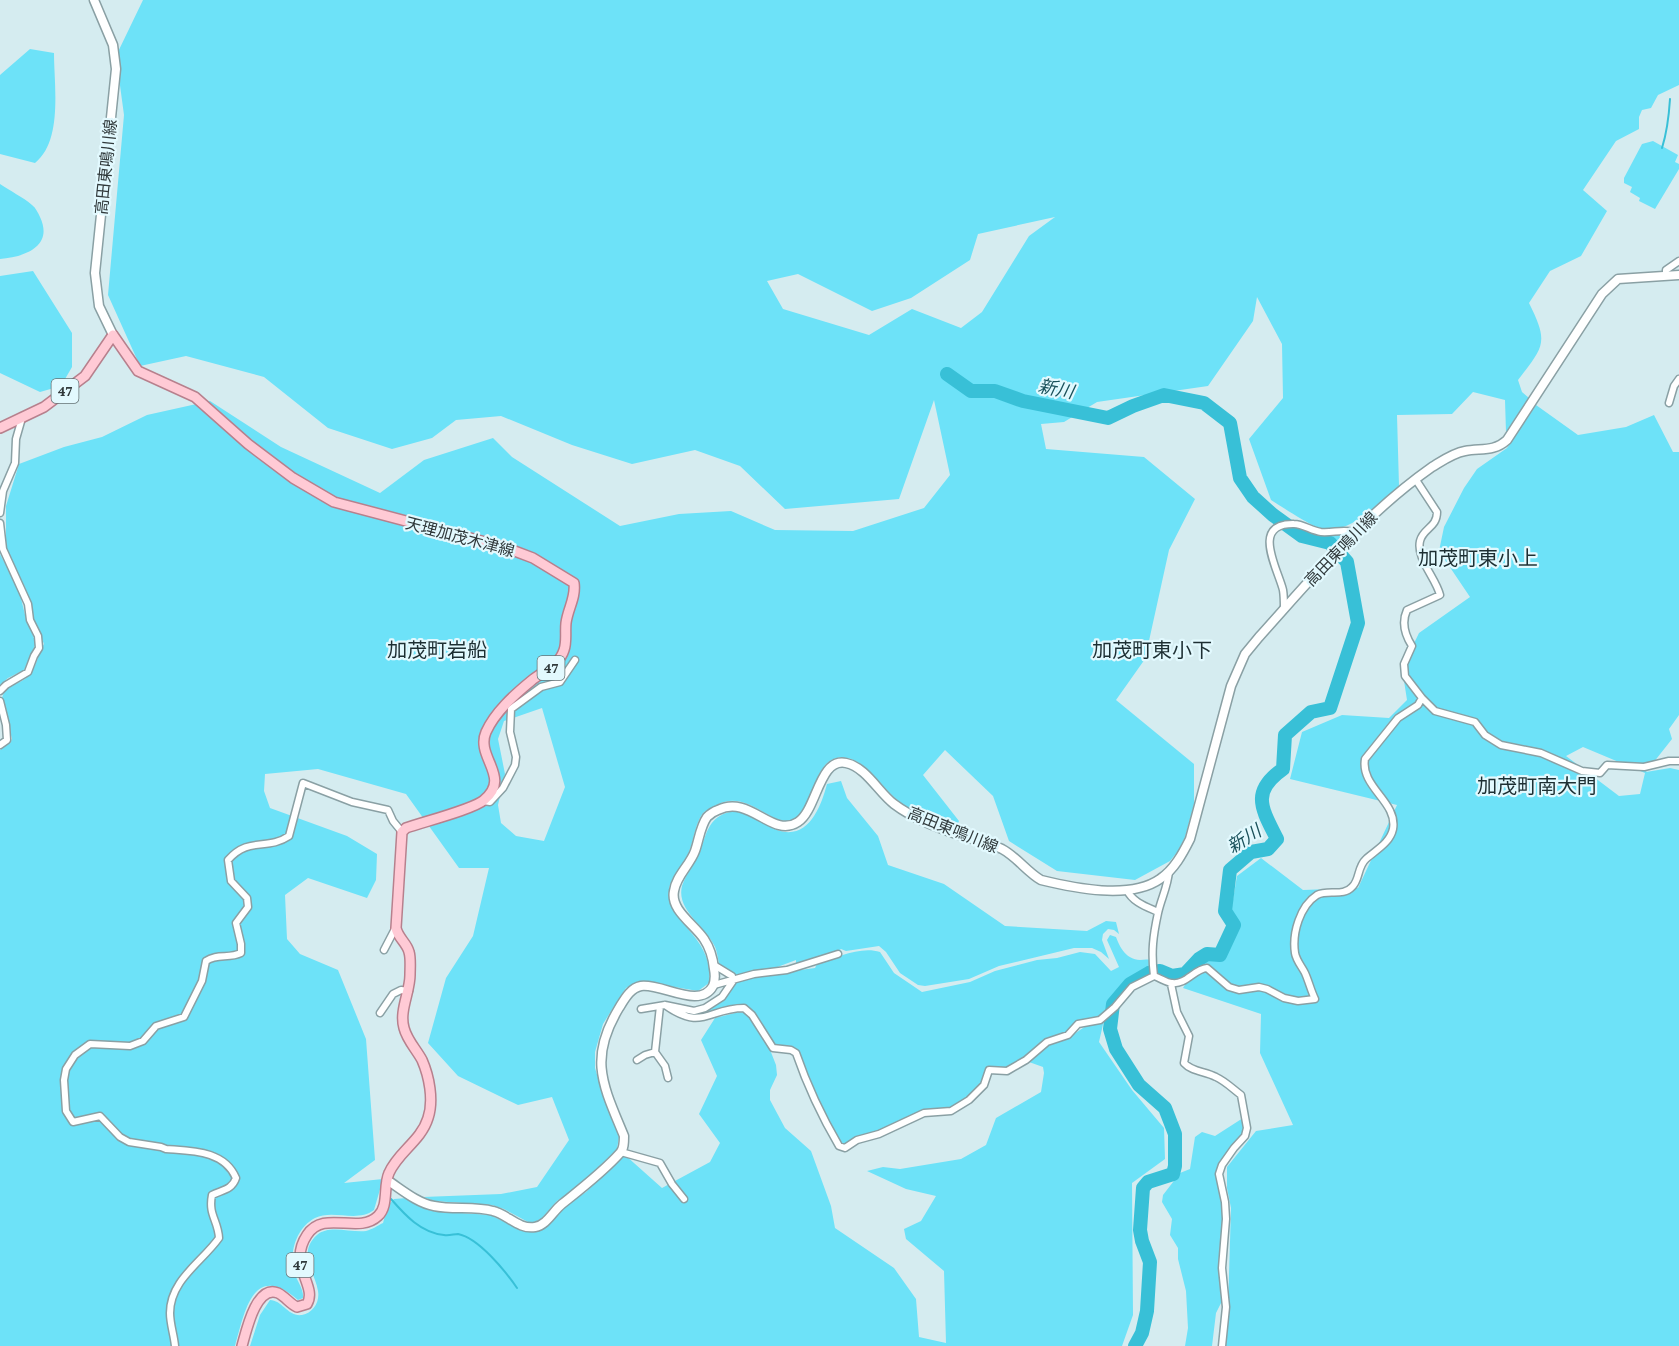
<svg xmlns="http://www.w3.org/2000/svg" width="1679" height="1346" font-family="'Crimson Pro','Noto Sans JP',serif">
<rect width="100%" height="100%" fill="#d5ecf0"/>
<path fill="#6de2f8" fill-rule="evenodd" d="M 143,0 L 1679,0 L 1679,85 L 1658,95 L 1651,108 L 1642,110 L 1639,117 L 1639,129 L 1616,141 L 1583,190 L 1607,211 L 1581,256 L 1550,271 L 1529,303 C 1549,343 1544,346 1518,380 L 1522,392 L 1529,398 L 1506,432 L 1505,400 L 1473,392 L 1452,414 L 1397,415 L 1399,486 C 1378,503 1349,537 1319,528 C 1306,523 1284,508 1271,500 L 1249,439 L 1283,398 L 1282,344 L 1257,297 L 1253,321 L 1208,386 L 1097,402 L 1064,422 L 1041,424 L 1046,449 L 1144,457 L 1195,499 L 1169,550 L 1145,659 L 1116,700 L 1194,764 L 1194,804 L 1185,837 L 1178,851 L 1170,861 L 1135,880 L 1057,871 L 1009,841 L 993,796 L 945,750 L 923,775 L 959,821 L 956,828 C 936,822 910,812 895,798 C 881,786 866,761 847,758 C 813,751 816,806 795,819 C 772,831 748,786 715,806 C 711,808 706,810 703,813 C 695,824 694,839 689,852 C 684,865 670,876 669,891 C 665,922 715,936 709,983 L 698,991 L 639,981 L 626,988 L 618,1000 L 603,1024 L 595,1052 L 595,1068 L 600,1085 L 619,1137 L 617,1149 L 580,1185 L 557,1201 L 541,1219 L 534,1222 L 528,1222 L 504,1209 L 492,1205 L 434,1201 L 423,1197 L 501,1194 L 537,1187 L 569,1140 L 552,1097 L 518,1105 L 458,1076 L 428,1043 L 446,978 L 473,936 L 489,868 L 459,868 L 406,794 L 318,769 L 265,774 L 264,791 L 270,808 L 347,836 L 377,854 L 376,880 L 367,898 L 308,878 L 285,895 L 287,939 L 300,954 L 338,970 L 366,1039 L 375,1160 L 344,1183 L 383,1179 L 374,1210 C 357,1223 333,1209 315,1218 C 296,1228 289,1253 294,1272 C 297,1281 304,1289 303,1298 L 298,1300 C 253,1261 245,1311 235,1346 L 0,1346 L 0,750 L 10,743 L 12,739 L 2,698 C 6,683 22,685 30,674 C 37,666 38,653 44,644 L 33,617 L 25,587 L 8,555 L 6,547 L 6,506 L 19,464 L 64,447 L 102,437 L 147,415 L 210,401 L 281,447 L 380,493 L 424,460 L 493,438 L 512,457 L 620,526 L 679,514 L 731,511 L 775,530 L 853,531 L 924,508 L 950,475 L 934,400 L 899,499 L 785,509 L 740,466 L 695,450 L 632,464 L 572,445 L 501,416 L 456,420 L 432,438 L 392,449 L 328,428 L 264,377 L 186,356 L 140,366 L 108,295 L 124,115 L 116,56 ZM 1055,217 L 1029,236 L 982,312 L 961,328 L 912,309 L 869,335 L 783,309 L 767,281 L 798,274 L 872,311 L 911,298 L 970,260 L 978,234 ZM 542,708 L 565,787 L 544,841 L 516,836 L 501,823 L 498,805 L 505,774 L 498,739 L 504,721 Z
M 30,49 L 54,53 C 54,85 63,141 35,163 L 0,154 L 0,75 Z
M 1653,141 L 1678,155 L 1675,162 L 1679,164 L 1679,169 L 1655,209 L 1639,201 L 1640,198 L 1630,192 L 1632,187 L 1624,183 L 1624,178 L 1642,144 Z
M 0,184 C 10,191 23,197 32,205 C 36,208 38,213 40,217 C 54,247 24,257 0,259 Z
M 33,271 L 72,333 L 72,367 L 61,386 L 40,392 L 0,373 L 0,276 Z
M 1536,405 L 1578,435 L 1626,427 L 1654,415 L 1673,452 L 1679,452 L 1679,715 L 1669,729 L 1672,739 L 1646,772 L 1670,768 L 1679,770 L 1679,1346 L 1224,1346 L 1228,1310 L 1231,1208 L 1227,1188 L 1227,1167 L 1256,1131 L 1293,1125 L 1260,1053 L 1261,1014 L 1183,988 L 1202,956 L 1223,958 L 1237,876 L 1261,858 L 1303,890 L 1358,888 L 1397,805 L 1290,779 L 1302,732 L 1342,715 L 1389,718 L 1407,700 L 1402,668 L 1419,633 L 1470,597 L 1439,551 L 1444,527 L 1464,488 L 1477,469 L 1507,448 ZM 1583,747 L 1645,773 L 1640,794 L 1619,796 L 1566,756 Z
M 1289,530 L 1303,530 L 1324,536 L 1347,533 L 1332,551 C 1319,542 1296,547 1289,530 Z
M 0,554 L 19,590 L 26,619 L 36,643 L 24,670 L 8,678 L 0,685 Z
M 841,781 L 847,798 L 878,836 L 888,865 L 944,884 L 1005,926 L 1087,931 L 1106,921 L 1116,922 L 1119,934 L 1114,930 L 1108,929 L 1103,934 L 1102,940 L 1109,959 L 1101,952 L 1092,948 L 1074,948 L 999,966 L 969,979 L 925,986 L 918,985 L 900,973 L 886,952 L 879,946 L 846,951 L 841,949 L 837,952 L 796,966 L 796,960 L 772,969 L 736,977 C 732,973 725,971 721,967 C 717,961 718,951 714,945 C 705,926 676,910 682,886 C 686,873 697,862 701,849 C 706,834 709,819 726,813 C 744,807 760,824 777,830 C 808,841 821,807 827,784 Z
M 1110,935 L 1116,937 C 1120,948 1126,959 1140,960 C 1143,960 1146,959 1150,960 L 1151,974 L 1101,1017 L 1075,1023 L 1066,1032 L 1043,1041 L 1028,1056 L 1006,1068 L 991,1066 L 985,1069 L 982,1084 L 963,1103 L 956,1107 L 943,1110 L 922,1112 L 845,1145 C 827,1133 806,1071 797,1049 L 776,1045 L 750,1009 L 739,1006 L 697,1016 L 684,1013 C 701,1013 715,1009 726,996 C 730,991 731,985 737,982 C 761,973 790,972 815,968 L 817,964 C 836,958 860,946 880,952 L 894,973 L 922,992 L 970,982 L 995,971 L 1037,960 L 1057,958 L 1080,952 L 1095,954 L 1111,971 L 1119,967 L 1107,940 Z
M 739,1012 L 748,1014 L 765,1037 L 776,1065 L 777,1075 L 770,1090 L 770,1100 L 785,1128 L 811,1151 L 831,1206 L 835,1228 L 894,1268 L 916,1299 L 919,1337 L 946,1343 L 944,1271 L 906,1239 L 904,1229 L 921,1221 L 936,1196 L 906,1189 L 867,1171 L 883,1167 L 900,1169 L 961,1159 L 986,1145 L 996,1118 L 1041,1092 L 1044,1073 L 1043,1067 L 1029,1062 L 1046,1045 L 1068,1038 L 1086,1026 L 1100,1023 L 1104,1020 L 1099,1042 L 1132,1090 L 1164,1128 L 1165,1159 L 1132,1183 L 1133,1315 L 1122,1346 L 250,1346 L 260,1315 L 270,1300 C 282,1300 288,1317 302,1315 C 313,1313 320,1302 318,1291 C 315,1272 297,1253 317,1235 C 329,1224 351,1233 366,1231 C 373,1229 377,1226 383,1223 L 388,1205 L 394,1199 L 407,1198 L 417,1205 L 432,1211 L 490,1215 L 526,1232 L 535,1232 L 548,1226 L 563,1208 L 586,1192 L 625,1155 L 662,1188 L 710,1162 L 720,1143 L 699,1114 L 717,1076 L 701,1040 L 715,1018 Z
M 1243,1118 L 1245,1129 L 1220,1163 L 1224,1215 L 1220,1247 L 1223,1299 L 1216,1313 L 1212,1346 L 1185,1346 L 1188,1328 L 1186,1291 L 1178,1259 L 1178,1248 L 1170,1235 L 1172,1219 L 1162,1202 L 1163,1195 L 1180,1173 L 1190,1169 L 1195,1137 L 1202,1132 L 1215,1136 Z"/>
<g fill="none" stroke-linecap="round" stroke-linejoin="round">
<path stroke="#38c0d7" stroke-width="2" d="M 1662,148 C 1667,132 1669,115 1670,99
M 391,1199 C 405,1215 421,1233 444,1235 C 449,1236 454,1234 458,1234 C 479,1238 506,1272 517,1288"/>
<path stroke="#38c0d7" stroke-width="14" d="M 947,374 L 971,391 L 995,391 L 1023,401 L 1108,418 L 1133,406 L 1164,395 L 1204,403 L 1230,423 L 1240,478 L 1253,497 L 1273,515 L 1302,536 L 1330,543 L 1347,562 L 1358,623 L 1330,708 L 1311,712 L 1285,735 L 1283,769 C 1250,792 1262,809 1277,839 L 1268,849 L 1251,852 L 1230,870 L 1225,911 L 1234,925 L 1220,955 L 1207,954 L 1199,959 L 1185,974 L 1172,976 L 1160,971 L 1149,973 L 1130,984 L 1113,1004 L 1110,1029 L 1116,1049 L 1139,1085 L 1165,1108 L 1175,1134 L 1175,1166 L 1173,1174 L 1148,1182 L 1143,1188 L 1140,1230 L 1142,1241 L 1150,1262 L 1147,1311 L 1142,1333 L 1135,1346"/>
<g stroke="#8aa0a4" stroke-width="9">
<path id="street" d="M 1666,275 L 1666,270 L 1679,261
M 1669,403 L 1674,386 L 1679,379
M 1416,480 L 1437,512 C 1437,528 1423,528 1420,541 C 1416,559 1436,578 1440,595 L 1407,610 C 1401,623 1405,635 1412,646 L 1404,664 L 1405,676 L 1422,698 L 1435,711 L 1475,722 L 1485,735 L 1501,745 L 1541,753 L 1582,771 L 1600,773 L 1607,765 L 1644,767 L 1669,761 L 1679,761
M 0,513 L 3,491 L 15,463 L 16,439 L 22,418
M 0,523 L 3,549 L 28,604 L 30,620 L 38,636 L 39,648 L 34,656 L 28,672 L 6,685 L 0,691
M 1284,609 C 1284,603 1284,596 1283,590 C 1278,569 1250,523 1294,524 C 1303,524 1312,531 1321,532 C 1333,533 1342,529 1354,532
M 0,701 L 6,725 L 7,740 L 0,745
M 483,801 L 490,802 L 503,788 L 515,765 L 516,757 L 510,732 L 511,709 L 541,687 L 560,682 L 575,660
M 1127,890 C 1132,902 1147,907 1158,912
M 384,950 L 396,927
M 1154,976 C 1151,952 1153,936 1158,913 C 1161,899 1168,886 1169,871
M 1171,984 L 1177,1012 L 1189,1036 L 1184,1063 C 1192,1072 1205,1071 1216,1077 C 1225,1081 1233,1089 1241,1095 L 1247,1128 L 1245,1136 L 1234,1148 L 1222,1165 L 1219,1174 L 1225,1202 L 1226,1219 L 1222,1268 L 1226,1307 L 1222,1346
M 714,985 L 754,974 L 787,970 L 838,954
M 665,1005 C 703,1032 708,1008 744,1008 L 752,1015 L 773,1048 L 791,1050 L 796,1053 C 807,1085 822,1117 839,1146 L 845,1148 L 857,1140 L 879,1134 L 924,1113 L 951,1111 L 969,1100 L 984,1085 L 989,1070 L 1007,1071 L 1026,1060 L 1047,1042 L 1068,1035 L 1078,1024 L 1100,1020 L 1115,1007 L 1132,987 L 1154,976 C 1160,978 1167,983 1172,983 C 1186,985 1194,969 1207,968 L 1229,987 L 1239,990 L 1259,987 L 1267,989 L 1284,998 L 1298,1001 L 1315,999 C 1311,991 1309,982 1305,973 C 1302,967 1296,960 1295,953 C 1292,933 1300,906 1317,895 C 1328,889 1343,897 1352,887 C 1360,880 1357,867 1366,859 C 1376,850 1390,843 1393,829 C 1398,802 1360,787 1365,759 L 1398,718 L 1418,705 L 1422,698
M 641,1009 L 665,1005 L 694,1011 L 705,1008 L 722,997 L 733,981 L 732,976 L 714,965
M 380,1013 L 393,994 L 401,990 L 409,991
M 655,1052 L 665,1066 L 668,1078
M 637,1060 L 645,1055 L 655,1052 L 660,1006
M 621,1152 L 660,1163 L 672,1184 L 684,1199
M 175,1346 C 174,1335 170,1324 170,1313 C 170,1280 202,1262 219,1238 C 218,1220 208,1215 212,1195 C 222,1190 232,1190 236,1178 C 224,1150 191,1151 166,1149 L 161,1147 L 129,1142 L 120,1137 L 100,1116 L 73,1122 L 66,1111 L 64,1080 L 66,1069 L 75,1055 L 90,1044 L 130,1046 L 143,1041 L 156,1026 L 184,1017 L 202,981 L 206,961 C 217,953 229,959 241,953 L 241,944 L 236,923 L 248,907 L 247,898 L 231,881 L 228,860 C 249,836 267,851 289,836 L 303,783 L 352,802 L 388,810 L 393,821 L 402,832"/>
</g>
<g stroke="#8aa0a4" stroke-width="11">
<path id="secondary" d="M 94,0 L 113,45 L 116,69 L 95,273 L 99,306 L 113,335
M 387,1180 C 401,1189 417,1203 434,1206 C 453,1210 474,1206 493,1211 C 507,1214 519,1230 535,1227 C 547,1225 553,1211 562,1204 C 582,1188 603,1172 620,1153 C 624,1149 624,1142 624,1136 C 603,1085 588,1059 619,1008 C 624,1000 630,988 641,986 C 662,983 700,1010 713,986 C 715,981 715,974 714,969 C 713,958 710,948 704,939 C 694,924 670,910 674,891 C 676,876 690,865 695,851 C 699,840 700,827 707,817 C 710,814 715,811 718,810 C 750,794 772,839 798,822 C 817,810 819,757 846,763 C 866,767 879,793 894,804 C 915,820 943,830 968,838 C 979,841 992,844 1002,849 C 1017,857 1027,872 1041,880 C 1074,888 1130,900 1160,879 C 1174,870 1183,853 1190,839 L 1231,686 L 1245,654 L 1259,637 C 1313,577 1365,514 1432,467 C 1442,461 1453,453 1465,451 C 1481,448 1494,452 1507,440 L 1602,294 L 1618,279 L 1679,275"/>
</g>
<g stroke="#b7808d" stroke-width="12">
<path id="primary" d="M 0,428 L 44,407 L 85,376 L 113,335 L 138,371 L 195,397 L 248,444 L 293,478 L 334,502 L 504,547 L 533,558 L 574,583 C 576,598 568,608 566,623 C 565,632 567,642 564,650 C 559,666 543,671 531,681 C 514,695 495,712 486,732 C 475,757 512,777 484,800 C 474,809 423,822 406,828 L 402,832 L 396,928 C 398,938 407,943 409,952 C 411,958 410,968 410,975 C 410,992 399,1011 404,1028 C 407,1040 416,1049 422,1060 C 429,1076 434,1100 428,1118 C 421,1141 398,1152 389,1173 C 383,1186 389,1206 378,1216 C 358,1235 324,1209 307,1235 C 287,1265 318,1286 307,1304 L 297,1307 C 290,1304 286,1297 278,1293 C 256,1284 246,1332 242,1346"/>
</g>
<use href="#street" stroke="#fff" stroke-width="6"/>
<use href="#secondary" stroke="#fff" stroke-width="8"/>
<use href="#primary" stroke="#ffcad5" stroke-width="9"/>
</g>
<g text-anchor="middle" dominant-baseline="central" stroke-width="4.5" stroke-linejoin="round" paint-order="stroke">
<g fill="#e2f9fe" stroke="#667376" stroke-width="1.5">
<rect x="51.5" y="379" width="27" height="24" rx="4.5"/>
<rect x="537.5" y="656" width="27" height="24" rx="4.5"/>
<rect x="286.5" y="1253" width="27" height="24" rx="4.5"/>
</g>
<g font-size="15" font-weight="bold" fill="#313a3c">
<text x="65" y="391">47</text>
<text x="551" y="668">47</text>
<text x="300" y="1265">47</text>
</g>
<g font-size="16" fill="#313a3c" stroke="#e2f9fe">
<text transform="translate(106 167) rotate(-84)">高田東鳴川線</text>
<text transform="translate(460 537) rotate(15)">天理加茂木津線</text>
<text transform="translate(1341 549) rotate(-46)">高田東鳴川線</text>
<text transform="translate(953 830) rotate(22)">高田東鳴川線</text>
</g>
<g font-size="18" font-style="italic" fill="#1a515b" stroke="#e2f9fe">
<text transform="translate(1056 389) rotate(11)">新川</text>
<text transform="translate(1244 839) rotate(-32)">新川</text>
</g>
<g font-size="20" fill="#1d2f33" stroke="#e2f9fe">
<text x="1478" y="558">加茂町東小上</text>
<text x="437" y="650">加茂町岩船</text>
<text x="1152" y="650">加茂町東小下</text>
<text x="1537" y="786">加茂町南大門</text>
</g>
</g>
</svg>
